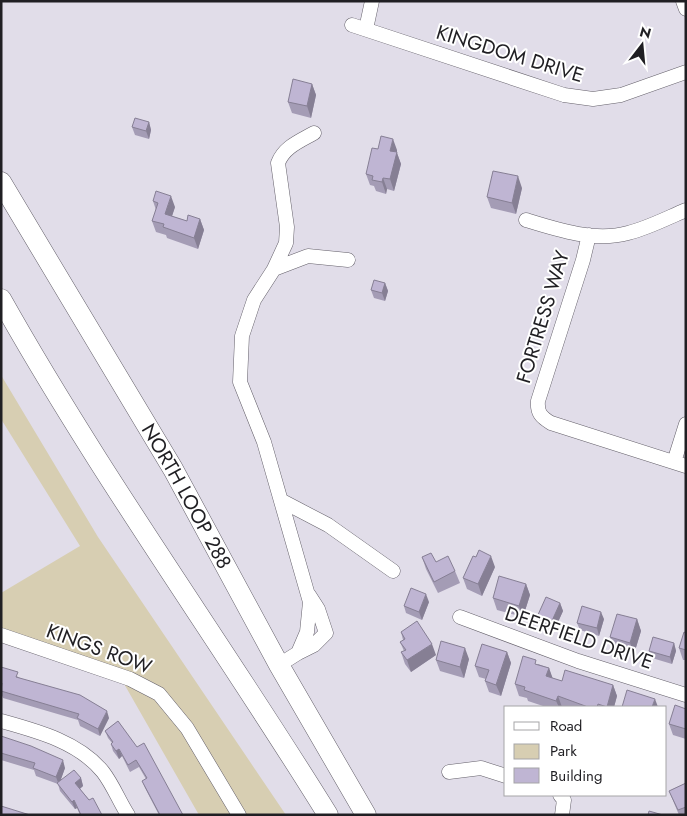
<svg xmlns="http://www.w3.org/2000/svg" width="687" height="816" font-family="Jost,sans-serif">
<rect width="100%" height="100%" fill="#e1dde9"/>
<path fill="#d7ceb2" d="M 1,375 L 98,537 L 286,815 L 199,815 L 119,675 L 1,635 L 1,593 L 80,546 L 1,419 Z"/>
<g fill="none" stroke-linecap="round" stroke-linejoin="round">
<g stroke="#64606a" stroke-width="15">
<path id="minor" d="M 683,1 L 686,9
M 352,25 L 564,95 L 593,99 L 621,95 L 686,72
M 366,29 L 372,1
M 526,220 C 558,230 595,242 628,233 C 648,228 667,218 686,210
M 589,235 L 583,260 L 538,401 C 537,413 541,417 551,423 L 686,466
M 274,269 L 286,243 L 287,227 L 278,163 C 284,147 300,141 314,133
M 674,462 L 686,424
M 282,501 L 328,525 L 393,571
M 460,617 L 578,661 L 686,695
M 1,635 L 130,679 L 159,694 L 187,728 L 239,815
M 298,653 L 314,645 L 326,633 L 318,609 L 309,595
M 279,665 L 298,653 L 307,632 L 310,602 L 264,442 L 240,382 L 242,336 L 254,300 L 274,269 L 308,256 L 348,260
M 1,721 C 37,731 79,742 103,772 C 113,785 119,801 128,815
M 449,772 L 481,768 L 506,776
M 560,795 L 564,800 L 562,815"/>
</g>
<g stroke="#64606a" stroke-width="21">
<g id="highway">
<path id="s1" d="M 1,182 L 173,469 L 279,665 L 366,815"/>
<path d="M 1,299 C 101,477 221,642 328,815"/>
</g>
</g>
<use href="#minor" stroke="#fff" stroke-width="14"/>
<use href="#highway" stroke="#fff" stroke-width="20"/>
</g>
<path fill="#a49cb5" d="M 312,84 L 316,95 L 311,118 L 292,113 L 288,102 Z
M 149,122 L 151,130 L 149,139 L 135,135 L 132,127 Z
M 378,149 L 397,150 L 397,153 L 401,164 L 394,191 L 387,189 L 386,194 L 376,191 L 374,186 L 370,185 L 366,174 Z
M 522,188 L 516,214 L 491,208 L 487,197 Z
M 153,201 L 175,207 L 172,216 L 187,221 L 200,219 L 204,230 L 198,249 L 167,238 L 166,235 L 156,232 L 152,221 L 156,210 Z
M 385,283 L 388,291 L 385,301 L 374,298 L 371,290 Z
M 422,557 L 436,562 L 455,571 L 460,583 L 438,593 L 426,569 Z
M 495,567 L 482,596 L 467,589 L 463,578 Z
M 526,584 L 530,595 L 523,617 L 497,610 L 493,598 Z
M 429,602 L 422,620 L 406,613 L 404,606 Z
M 560,603 L 563,611 L 554,631 L 539,624 L 537,617 Z
M 604,619 L 599,636 L 580,630 L 577,623 Z
M 637,619 L 641,631 L 634,654 L 614,648 L 610,637 Z
M 401,632 L 436,655 L 411,672 L 405,664 L 401,652 L 404,651 L 400,642 L 403,640 Z
M 686,633 L 686,660 L 683,660 L 679,648 Z
M 674,643 L 676,651 L 672,664 L 652,658 L 649,651 Z
M 507,652 L 511,663 L 501,696 L 489,692 L 485,681 L 486,679 L 479,677 L 475,666 Z
M 469,659 L 464,678 L 440,671 L 436,660 Z
M 538,664 L 549,668 L 552,678 L 562,681 L 613,685 L 617,696 L 614,707 L 546,707 L 528,701 L 527,698 L 519,696 L 515,684 Z
M 1,667 L 20,678 L 109,718 L 100,736 L 80,726 L 78,720 L 3,698 L 1,693 Z
M 686,709 L 686,739 L 673,735 L 669,724 Z
M 118,721 L 183,815 L 159,815 L 145,788 L 142,781 L 146,779 L 139,767 L 130,772 L 122,756 L 119,759 L 113,751 L 111,744 L 112,743 L 108,738 L 105,731 Z
M 1,736 L 65,768 L 60,781 L 81,778 L 83,786 L 80,789 L 102,815 L 80,815 L 77,808 L 75,809 L 60,791 L 58,784 L 36,776 L 34,770 L 1,760 Z
M 686,783 L 686,815 L 679,815 L 669,791 Z"/>
<path fill="#867f94" d="M 312,84 L 316,95 L 311,118 L 307,106 Z
M 149,122 L 151,130 L 149,139 L 146,131 Z
M 393,139 L 397,150 L 397,153 L 401,164 L 394,191 L 390,179 L 390,151 Z
M 518,176 L 522,188 L 516,214 L 512,203 Z
M 383,178 L 387,189 L 386,194 L 382,182 Z
M 171,196 L 175,207 L 169,225 L 165,214 Z
M 200,219 L 204,230 L 198,249 L 194,238 Z
M 385,283 L 388,291 L 385,301 L 382,293 Z
M 491,556 L 495,567 L 482,596 L 478,584 Z
M 526,584 L 530,595 L 523,617 L 519,606 Z
M 426,594 L 429,602 L 422,620 L 419,612 Z
M 560,603 L 563,611 L 554,631 L 551,623 Z
M 601,612 L 604,619 L 599,636 L 597,628 Z
M 637,619 L 641,631 L 634,654 L 630,643 Z
M 674,643 L 676,651 L 672,664 L 670,657 Z
M 432,644 L 436,655 L 411,672 L 407,660 Z
M 465,648 L 469,659 L 464,678 L 460,667 Z
M 507,652 L 511,663 L 501,696 L 496,685 Z
M 549,668 L 553,679 L 546,676 Z
M 613,685 L 617,696 L 614,707 L 607,707 Z
M 558,696 L 562,707 L 559,707 L 556,701 Z
M 655,699 L 658,707 L 652,707 Z
M 107,711 L 109,718 L 100,736 L 98,729 Z
M 119,749 L 122,756 L 119,759 L 116,751 Z
M 63,760 L 65,768 L 59,785 L 56,777 Z
M 81,778 L 83,786 L 78,790 L 75,783 Z
M 74,800 L 77,808 L 75,809 L 72,802 Z"/>
<path fill="#bfb5d3" stroke="#867f94" d="M 293,79 L 312,84 L 307,106 L 288,102 Z
M 135,118 L 149,122 L 146,131 L 132,127 Z
M 381,136 L 393,139 L 390,151 L 397,152 L 390,179 L 383,178 L 382,182 L 372,180 L 373,176 L 366,174 L 372,148 L 378,149 Z
M 493,171 L 518,176 L 512,203 L 487,197 Z
M 156,191 L 171,196 L 165,214 L 187,221 L 188,215 L 200,219 L 194,238 L 163,227 L 164,224 L 152,221 L 158,203 L 153,201 Z
M 374,280 L 385,283 L 382,293 L 371,290 Z
M 479,550 L 491,556 L 478,584 L 463,578 L 473,556 L 476,557 Z
M 431,553 L 436,562 L 448,556 L 455,571 L 434,582 L 422,557 Z
M 499,576 L 526,584 L 519,606 L 493,598 Z
M 411,588 L 426,594 L 419,612 L 404,606 Z
M 546,597 L 560,603 L 551,623 L 537,617 Z
M 582,606 L 601,612 L 597,628 L 577,623 Z
M 617,614 L 637,619 L 630,643 L 610,637 Z
M 417,621 L 432,644 L 407,660 L 401,652 L 406,650 L 400,642 L 405,639 L 401,632 Z
M 684,632 L 686,633 L 686,650 L 679,648 Z
M 653,637 L 674,643 L 670,657 L 649,651 Z
M 441,641 L 465,648 L 460,667 L 436,660 Z
M 482,644 L 507,652 L 496,685 L 485,681 L 489,670 L 475,666 Z
M 523,656 L 536,660 L 535,664 L 549,668 L 546,676 L 562,681 L 565,670 L 613,685 L 607,707 L 598,704 L 597,707 L 588,707 L 558,696 L 556,701 L 524,690 L 525,687 L 515,684 Z
M 1,667 L 18,672 L 16,677 L 80,695 L 107,711 L 98,729 L 77,718 L 79,714 L 1,691 L 2,683 L 1,683 Z
M 627,690 L 655,699 L 652,707 L 622,707 Z
M 675,705 L 686,709 L 686,729 L 669,724 Z
M 118,721 L 137,747 L 144,743 L 183,815 L 160,815 L 142,781 L 147,778 L 136,760 L 128,765 L 119,749 L 116,751 L 111,744 L 113,742 L 105,731 Z
M 1,736 L 31,746 L 63,760 L 56,777 L 33,768 L 35,763 L 1,753 Z
M 74,770 L 81,778 L 75,783 L 89,800 L 93,798 L 102,815 L 81,815 L 74,800 L 72,802 L 57,783 Z
M 686,783 L 686,807 L 678,810 L 669,791 Z
M 1,806 L 30,815 L 1,815 Z
M 649,811 L 663,815 L 648,815 Z"/>
<g text-anchor="middle" dominant-baseline="central" stroke-width="4" stroke-linejoin="round" paint-order="stroke">
<g font-size="20" fill="#201f23" stroke="#fff">
<text transform="translate(510 54) rotate(17)">KINGDOM DRIVE</text>
<text transform="translate(543 317) rotate(-73)">FORTRESS WAY</text>
<text stroke="none"><textPath href="#s1" startOffset="365">NORTH LOOP 288</textPath></text>
<text transform="translate(579 638) rotate(19)">DEERFIELD DRIVE</text>
<text transform="translate(99 649) rotate(20)">KINGS ROW</text>
</g>
</g>
<rect width="687" height="816" fill="none" stroke="#201f23" stroke-width="5"/>
<rect x="504" y="706" width="162" height="90" fill="#ffffff" stroke="#a6a5a7"/>
<rect x="514" y="722" width="25" height="8" fill="#ffffff" stroke="#a6a5a7"/>
<text x="550" y="731" font-size="15" fill="#201f23">Road</text>
<rect x="514" y="744" width="25" height="15" fill="#d7ceb2" stroke="#a6a5a7"/>
<text x="550" y="756" font-size="15" fill="#201f23">Park</text>
<rect x="514" y="768" width="25" height="15" fill="#bfb5d3" stroke="#a6a5a7"/>
<text x="550" y="781" font-size="15" fill="#201f23">Building</text>
<g transform="translate(642 45) rotate(16)" stroke="#ffffff" stroke-width="4" paint-order="stroke">
<path d="M0-4L9 19L0 12L-9 19Z" fill="#201f23"/>
<text y="-8" font-size="14" font-weight="bold" text-anchor="middle" fill="#201f23">N</text>
</g>
</svg>
